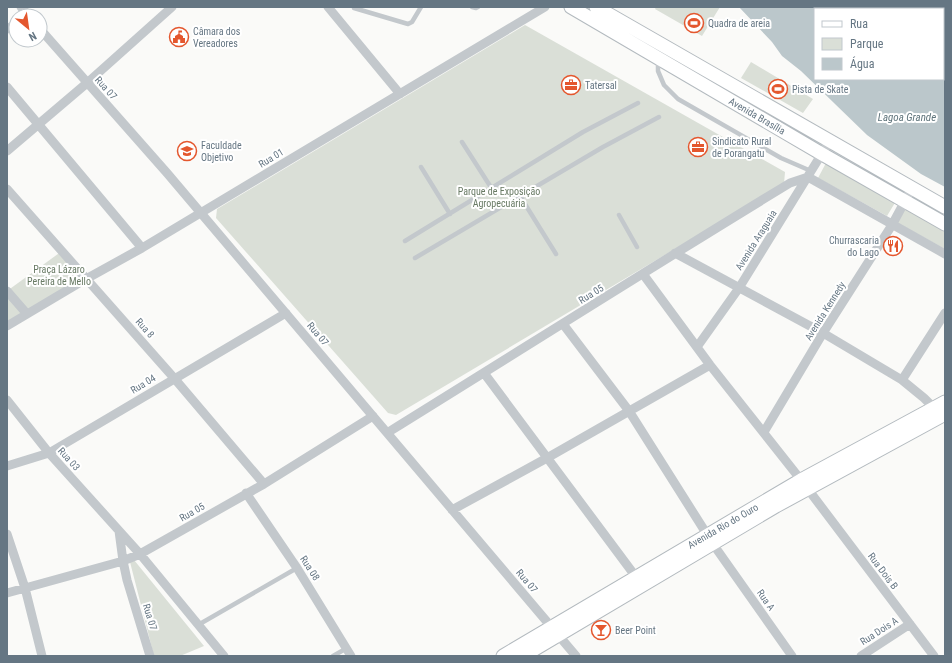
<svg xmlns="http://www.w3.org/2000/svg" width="952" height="663" font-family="'Roboto Condensed',sans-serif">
<rect width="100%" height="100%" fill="#fafaf8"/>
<path fill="#dadfd7" d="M 656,7 L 720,7 L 702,36 L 655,9 Z
M 525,25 L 785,172 L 784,184 L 396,415 L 388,413 L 216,218 L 217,209 Z
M 751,62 L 813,99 L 803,113 L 741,78 Z
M 826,163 L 896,201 L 887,216 L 818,178 Z
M 906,206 L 945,229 L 945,249 L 896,222 Z
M 62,251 L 86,279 L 7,323 L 7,291 Z
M 134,560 L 204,646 L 180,656 L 154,656 L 130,562 Z"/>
<path fill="#bbc7cb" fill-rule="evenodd" d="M 739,7 L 945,7 L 945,187 L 921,174 L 867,135 L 801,71 L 782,56 L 772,42 ZM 815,9 L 943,9 L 943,79 L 815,79 Z"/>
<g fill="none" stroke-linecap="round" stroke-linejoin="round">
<g stroke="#b3babf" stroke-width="15">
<path id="secondary" d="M 571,7 L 822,154 L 945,224
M 596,7 L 945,207
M 503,656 L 801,480 L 945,402
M 523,656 L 776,506 L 945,414"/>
</g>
<path stroke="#c3c8cc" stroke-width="4.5" d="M 472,7 L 476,8 L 478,7
M 354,8 L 408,24 L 412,22 L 421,7
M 658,60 L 658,71 L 664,85 L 678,99 L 781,158 L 811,171
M 462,142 L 492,189
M 421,167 L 450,214
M 520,196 L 556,254
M 619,215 L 637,247
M 405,241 L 583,132 L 638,103
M 415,258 L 603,147 L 659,117
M 198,625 L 297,568
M 333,656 L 347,648"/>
<path stroke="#c3c8cc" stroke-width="9" d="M 21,7 L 29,16
M 328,7 L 400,94
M 7,29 L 16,24
M 40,29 L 167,173 L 576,656
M 7,87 L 142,248
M 7,151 L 87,83 L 172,7
M 7,189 L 174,378 L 264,484
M 675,253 L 823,333 L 902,380 L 924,398 L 937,411
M 643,274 L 710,365 L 801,480 L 934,656
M 7,291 L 27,314
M 563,324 L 629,411 L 713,544 L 792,656
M 7,326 L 86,279 L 142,248 L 545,7
M 697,347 L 739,288 L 829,142
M 484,373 L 636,577
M 902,380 L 945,313
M 7,400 L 49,453 L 140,554 L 224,656
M 764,432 L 823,333 L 892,225 L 912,188
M 387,433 C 521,350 655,265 790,183 L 808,177 L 945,254
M 7,466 L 49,453 L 286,313
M 246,493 L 297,568 L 351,656
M 452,510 L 547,458 L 710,365
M 119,531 L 123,561 L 127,580 L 150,656
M 7,534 L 25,588 L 42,656
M 7,593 L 123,561 L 140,554 L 264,484 L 373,416
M 861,656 L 910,624"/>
<use href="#secondary" stroke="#fff" stroke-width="13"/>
</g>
<defs>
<g id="stadium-ring" transform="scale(1)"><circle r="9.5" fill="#fff" stroke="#e4572e" stroke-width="1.5"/><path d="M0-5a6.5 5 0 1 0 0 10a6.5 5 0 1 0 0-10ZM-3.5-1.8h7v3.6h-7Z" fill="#e4572e"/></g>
<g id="civic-ring" transform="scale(1)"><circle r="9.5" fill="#fff" stroke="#e4572e" stroke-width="1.5"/><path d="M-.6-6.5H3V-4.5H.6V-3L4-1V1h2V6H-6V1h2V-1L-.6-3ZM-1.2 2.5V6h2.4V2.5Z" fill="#e4572e"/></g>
<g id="office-ring" transform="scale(1)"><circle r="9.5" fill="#fff" stroke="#e4572e" stroke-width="1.5"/><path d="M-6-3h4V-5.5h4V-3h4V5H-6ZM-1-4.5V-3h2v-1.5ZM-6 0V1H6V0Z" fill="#e4572e"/></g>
<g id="university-ring" transform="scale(1)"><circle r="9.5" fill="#fff" stroke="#e4572e" stroke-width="1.5"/><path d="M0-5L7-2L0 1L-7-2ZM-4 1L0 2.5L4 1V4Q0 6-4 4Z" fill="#e4572e"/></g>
<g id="restaurant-ring" transform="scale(1)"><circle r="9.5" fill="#fff" stroke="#e4572e" stroke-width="1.5"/><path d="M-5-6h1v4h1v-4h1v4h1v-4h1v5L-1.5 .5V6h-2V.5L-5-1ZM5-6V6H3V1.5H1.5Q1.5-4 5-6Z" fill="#e4572e"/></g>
<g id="bar-ring" transform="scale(1)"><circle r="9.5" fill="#fff" stroke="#e4572e" stroke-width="1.5"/><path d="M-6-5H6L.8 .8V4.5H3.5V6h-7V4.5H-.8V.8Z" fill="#e4572e"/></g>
</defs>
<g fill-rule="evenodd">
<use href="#stadium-ring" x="694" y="23"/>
<use href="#civic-ring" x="179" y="37"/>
<use href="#office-ring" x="571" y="85"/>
<use href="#stadium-ring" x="778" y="89"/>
<use href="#office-ring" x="698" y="147"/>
<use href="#university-ring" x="187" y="151"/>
<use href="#restaurant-ring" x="893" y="246"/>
<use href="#bar-ring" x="601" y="630"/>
</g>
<g text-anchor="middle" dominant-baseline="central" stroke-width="4" stroke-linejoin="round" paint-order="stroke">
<g font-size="10" fill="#657683" stroke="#fff" text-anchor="start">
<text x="708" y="23">Quadra de areia</text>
<text x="193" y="31">Câmara dos<tspan x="193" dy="12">Vereadores</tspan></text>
<text x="585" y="85">Tatersal</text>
<text x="792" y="89">Pista de Skate</text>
<text x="712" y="141">Sindicato Rural<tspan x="712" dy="12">de Porangatu</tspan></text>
<text x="201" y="145">Faculdade<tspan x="201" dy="12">Objetivo</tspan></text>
<text x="879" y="240" text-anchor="end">Churrascaria<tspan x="879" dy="12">do Lago</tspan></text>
<text x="615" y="630">Beer Point</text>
</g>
<g font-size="10" fill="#657683" stroke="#fff">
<text transform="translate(106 88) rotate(48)">Rua 07</text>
<text transform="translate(757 116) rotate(30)">Avenida Brasília</text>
<text transform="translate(271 158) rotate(-31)">Rua 01</text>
<text transform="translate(756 240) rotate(-58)">Avenida Araguaia</text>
<text transform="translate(591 294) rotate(-32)">Rua 05</text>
<text transform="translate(825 311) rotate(-58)">Avenida Kennedy</text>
<text transform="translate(145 328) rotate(48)">Rua 8</text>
<text transform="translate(318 334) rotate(50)">Rua 07</text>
<text transform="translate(143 384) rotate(-31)">Rua 04</text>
<text transform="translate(69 459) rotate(48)">Rua 03</text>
<text transform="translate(192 512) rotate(-30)">Rua 05</text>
<text transform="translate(723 526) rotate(-30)">Avenida Rio do Ouro</text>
<text transform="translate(310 568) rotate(57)">Rua 08</text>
<text transform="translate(883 571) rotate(53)">Rua Dois B</text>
<text transform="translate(527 581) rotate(50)">Rua 07</text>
<text transform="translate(766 600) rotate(55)">Rua A</text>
<text transform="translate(150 617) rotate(73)">Rua 07</text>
<text transform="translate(879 631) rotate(-33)">Rua Dois A</text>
</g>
<g font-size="10" fill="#687a64" stroke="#fff">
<text x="499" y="191">Parque de Exposição<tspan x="499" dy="12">Agropecuária</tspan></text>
<text x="59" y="269">Praça Lázaro<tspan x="59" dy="12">Pereira de Mello</tspan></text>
</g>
<g font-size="11" font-style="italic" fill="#60757c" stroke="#fff">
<text x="907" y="117">Lagoa Grande</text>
</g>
</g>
<rect width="952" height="663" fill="none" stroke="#657683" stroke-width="16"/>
<rect x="814" y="8" width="130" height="72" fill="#ffffff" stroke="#c1c8cd"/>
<rect x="822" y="21" width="20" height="6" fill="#ffffff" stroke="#c1c8cd"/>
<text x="850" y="28" font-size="12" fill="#657683">Rua</text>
<rect x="822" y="38" width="20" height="12" fill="#dadfd7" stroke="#c1c8cd"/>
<text x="850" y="48" font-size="12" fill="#657683">Parque</text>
<rect x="822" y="58" width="20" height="12" fill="#bbc7cb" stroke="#c1c8cd"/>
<text x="850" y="68" font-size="12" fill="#657683">Água</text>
<g transform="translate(28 28) rotate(151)"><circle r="19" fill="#ffffff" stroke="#c1c8cd"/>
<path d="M0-3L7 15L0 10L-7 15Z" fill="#e4572e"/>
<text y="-6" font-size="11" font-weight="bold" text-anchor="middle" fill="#657683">N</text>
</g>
</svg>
